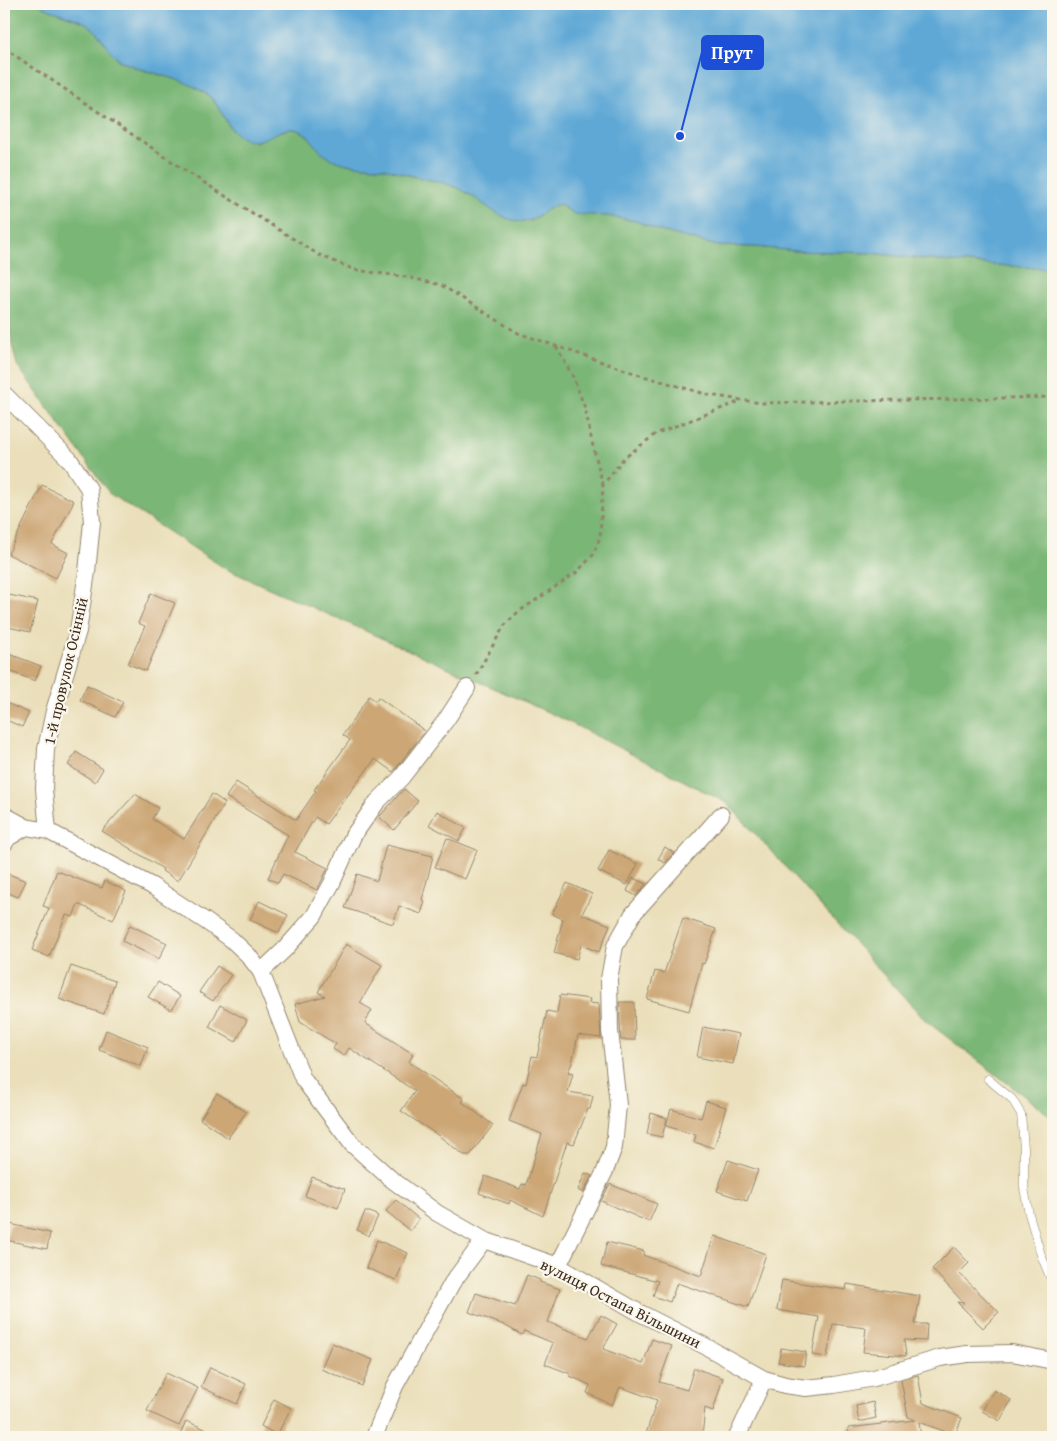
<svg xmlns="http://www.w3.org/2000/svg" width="1057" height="1441" font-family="'Gentium Book Plus',serif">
<rect width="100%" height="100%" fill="#fbf7ec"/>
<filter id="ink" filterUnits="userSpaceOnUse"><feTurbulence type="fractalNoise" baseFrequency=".02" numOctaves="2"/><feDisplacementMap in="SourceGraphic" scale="10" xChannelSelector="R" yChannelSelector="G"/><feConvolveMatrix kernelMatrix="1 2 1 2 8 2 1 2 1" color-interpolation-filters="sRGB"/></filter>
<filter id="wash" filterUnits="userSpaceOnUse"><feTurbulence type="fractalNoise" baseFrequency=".0096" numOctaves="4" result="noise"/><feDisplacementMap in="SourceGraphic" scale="20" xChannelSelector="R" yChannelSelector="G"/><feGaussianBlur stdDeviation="1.12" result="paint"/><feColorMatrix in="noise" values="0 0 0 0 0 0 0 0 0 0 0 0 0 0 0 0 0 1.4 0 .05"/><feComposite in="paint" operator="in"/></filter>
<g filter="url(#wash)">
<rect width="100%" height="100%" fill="#eadfba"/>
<path fill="#7ab676" stroke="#5a704a" d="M 4,4 L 39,4 L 43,7 L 88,24 L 103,39 L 118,60 L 139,69 L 189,83 L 209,96 L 218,107 L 231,129 L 256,142 L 273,133 L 290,129 L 300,130 L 313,140 L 325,155 L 347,164 L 385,168 L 412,176 L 438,181 L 461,189 L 504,217 L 532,221 L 551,206 L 560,204 L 566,209 L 636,221 L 657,230 L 718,246 L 755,247 L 796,251 L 871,253 L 939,261 L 1053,269 L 1053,1118 L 925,1020 L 727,803 L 561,718 L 226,569 L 110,494 L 17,365 L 12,345 L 4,262 Z"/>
<path fill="#5ea8d6" stroke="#4c697a" d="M 39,4 L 1053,4 L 1053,269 L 939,261 L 871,253 L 796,251 L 755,247 L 718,246 L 657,230 L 636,221 L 608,216 L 574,214 L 560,204 C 542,208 535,225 516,221 C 495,217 479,198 460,189 C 445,182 429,180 413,176 C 403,174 394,170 384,168 C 365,165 342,167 325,155 C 315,148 311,134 298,130 C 279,124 262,148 244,139 C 226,131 223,108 209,96 C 184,76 149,75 121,61 C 111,56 100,33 89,25 C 81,19 54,12 43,7 Z"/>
<g id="blocks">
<path fill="#cca674" d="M 42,485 L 74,501 L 52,544 L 68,553 L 56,578 L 8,554 Z
M 151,593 L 175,603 L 146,671 L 128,664 L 145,626 L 138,623 Z
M 9,595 L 38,601 L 30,632 L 4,626 L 4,618 Z
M 4,652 L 41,666 L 35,681 L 4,669 Z
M 87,685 L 123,702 L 115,717 L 80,700 Z
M 369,696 L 376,701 L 378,697 L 425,731 L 393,772 L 375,759 L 326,824 L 315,817 L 295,852 L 328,868 L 317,890 L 283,874 L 278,883 L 268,878 L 288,835 L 226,797 L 236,782 L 296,820 L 316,791 L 314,790 L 350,740 L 343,735 Z
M 4,702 L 29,713 L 22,727 L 4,719 Z
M 76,752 L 103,769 L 95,782 L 68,765 Z
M 404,789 L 418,801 L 394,830 L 379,817 Z
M 135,794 L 158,808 L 152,819 L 184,839 L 212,794 L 225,803 L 178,881 L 162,871 L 163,869 L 102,831 Z
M 437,811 L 466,828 L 459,841 L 429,825 Z
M 447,838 L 477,850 L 465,879 L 435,867 Z
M 386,845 L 433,856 L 422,900 L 425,901 L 421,914 L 399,906 L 393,924 L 345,908 L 357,874 L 377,881 Z
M 665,847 L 674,853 L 665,863 L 658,859 Z
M 609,850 L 638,864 L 627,885 L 598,871 Z
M 57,871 L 102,888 L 105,881 L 126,891 L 113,920 L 78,904 L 73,917 L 66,915 L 49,957 L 32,950 L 49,908 L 43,906 Z
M 4,872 L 26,881 L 18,897 L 4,891 Z
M 633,878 L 646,884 L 636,896 L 627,891 Z
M 567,883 L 592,894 L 582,914 L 610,925 L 599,952 L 581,945 L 577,959 L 554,953 L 563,919 L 552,914 Z
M 259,901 L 288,915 L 279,933 L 250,920 Z
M 683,918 L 716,929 L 704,964 L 702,963 L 689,1011 L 647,999 L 655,971 L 664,973 Z
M 130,925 L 167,943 L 159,959 L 122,941 Z
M 346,944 L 382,965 L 360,1003 L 372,1010 L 365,1023 L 413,1054 L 409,1062 L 464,1099 L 462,1102 L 493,1125 L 470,1155 L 464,1155 L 439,1136 L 401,1111 L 415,1091 L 349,1048 L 344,1056 L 333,1049 L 336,1044 L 300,1022 L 295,1004 L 325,996 L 318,992 Z
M 71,966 L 115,981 L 104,1014 L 59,999 Z
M 217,966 L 231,975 L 213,1001 L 199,992 Z
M 158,982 L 180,996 L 171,1010 L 148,997 Z
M 560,995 L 590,999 L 589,1003 L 599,1004 L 601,1038 L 578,1035 L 572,1063 L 568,1072 L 573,1073 L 568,1092 L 593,1096 L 590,1109 L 588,1109 L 574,1144 L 567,1142 L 543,1216 L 510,1200 L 509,1204 L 479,1193 L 485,1176 L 520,1189 L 522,1184 L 526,1185 L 542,1134 L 509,1121 L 523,1083 L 526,1084 L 532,1056 L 537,1057 L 547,1011 L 557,1013 Z
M 619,1002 L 634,1002 L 635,1040 L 621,1040 Z
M 220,1005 L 247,1020 L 236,1042 L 209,1027 Z
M 703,1027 L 739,1034 L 733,1064 L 697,1057 Z
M 106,1030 L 148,1047 L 141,1066 L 99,1050 Z
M 217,1093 L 246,1112 L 228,1138 L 200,1119 Z
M 706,1101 L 726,1107 L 714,1148 L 694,1142 L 696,1135 L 666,1126 L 671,1109 L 701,1118 Z
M 651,1113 L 667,1118 L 662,1137 L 647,1134 Z
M 728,1160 L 758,1170 L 747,1201 L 717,1191 Z
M 585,1173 L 592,1176 L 583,1193 L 578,1190 Z
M 312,1177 L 345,1189 L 338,1208 L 305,1196 Z
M 610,1184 L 657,1204 L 649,1222 L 601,1201 Z
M 396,1200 L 419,1219 L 410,1231 L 386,1211 Z
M 365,1212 L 370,1212 L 378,1216 L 369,1236 L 357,1230 Z
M 10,1224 L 50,1233 L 47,1249 L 6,1240 Z
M 714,1236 L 766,1254 L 748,1307 L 677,1283 L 670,1302 L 653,1296 L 658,1281 L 601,1266 L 607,1242 L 644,1251 L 643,1255 L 701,1276 Z
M 377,1240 L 408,1253 L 396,1280 L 366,1268 Z
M 954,1247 L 969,1263 L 959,1273 L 999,1312 L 983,1328 L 957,1302 L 964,1303 L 932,1269 Z
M 527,1275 L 540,1280 L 540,1282 L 560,1289 L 548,1322 L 588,1338 L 601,1315 L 617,1324 L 603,1349 L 643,1364 L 652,1339 L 672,1346 L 659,1382 L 687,1390 L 694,1368 L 723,1378 L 713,1411 L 705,1408 L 702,1437 L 645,1437 L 657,1400 L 620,1387 L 612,1405 L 587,1393 L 590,1385 L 570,1376 L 571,1374 L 545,1364 L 553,1343 L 524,1331 L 522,1335 L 504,1325 L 469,1312 L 476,1293 L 515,1306 Z
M 782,1280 L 846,1290 L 847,1284 L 920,1296 L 915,1324 L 927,1324 L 926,1341 L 904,1340 L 906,1356 L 863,1352 L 866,1328 L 833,1324 L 827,1357 L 812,1355 L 819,1317 L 777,1310 Z
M 332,1343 L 373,1360 L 362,1386 L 321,1369 Z
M 781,1348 L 806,1352 L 804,1366 L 778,1362 Z
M 210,1367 L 246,1384 L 237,1404 L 201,1387 Z
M 166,1373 L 198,1388 L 179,1426 L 147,1411 Z
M 918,1375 L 923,1403 L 962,1418 L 955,1435 L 919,1422 L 921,1437 L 849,1437 L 848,1428 L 915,1420 L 908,1417 L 901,1380 Z
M 994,1390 L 1011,1400 L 1000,1421 L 982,1411 Z
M 274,1399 L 291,1408 L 277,1435 L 261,1426 Z
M 873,1402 L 876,1418 L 859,1422 L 856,1406 Z
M 186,1421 L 224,1437 L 179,1437 Z"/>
</g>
</g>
<g filter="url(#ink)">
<use href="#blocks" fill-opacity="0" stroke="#92846c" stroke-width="1"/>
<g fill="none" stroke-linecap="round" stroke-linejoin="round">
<g stroke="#92846c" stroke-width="9">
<path id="service" d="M 988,1079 L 1012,1099 L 1021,1114 L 1024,1148 L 1024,1188 L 1029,1214 L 1041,1255 L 1053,1284"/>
</g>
<g stroke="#92846c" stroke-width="18">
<path id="minor" d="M 4,394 L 69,459 L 89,489 L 92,522 L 87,572 L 78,631 L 54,711 L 46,749 L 44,789 L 48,831
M 4,815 L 26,827 L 48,831 L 152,886 L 204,920 L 231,939 L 248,955 L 261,972 L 303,1079 L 352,1144 L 391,1179 L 437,1213 L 484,1240 L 558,1266 L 640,1313 L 705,1346 L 764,1379 L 785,1385 L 806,1388 L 834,1385 L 874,1378 L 940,1358 L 967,1354 L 1012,1353 L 1053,1361
M 4,844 L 8,838 L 26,827
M 261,972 L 285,949 L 314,916 L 332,883 L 353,836 L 377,802 L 401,778 L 446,720 L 467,688
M 558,1266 L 605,1171 L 614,1147 L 618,1105 L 610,1031 L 609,979 L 615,946 L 633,914 L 721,815
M 374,1437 L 395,1386 L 452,1283 L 484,1240
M 737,1437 L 764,1379"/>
</g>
<path stroke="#92846c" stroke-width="3" stroke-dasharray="4 4" stroke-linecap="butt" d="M 4,48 L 192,175 L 319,255 L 355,270 L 407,277 L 441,285 L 518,333 L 640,375 L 709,395 L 761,403 L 1053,397
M 556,346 L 573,377 L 585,408 L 592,442 L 603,485
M 476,675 L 504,626 L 517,613 L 577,572 L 593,555 L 600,537 L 603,485 L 623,459 L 657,433 L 741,401"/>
<use href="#service" stroke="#fff" stroke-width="8"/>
<use href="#minor" stroke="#fff" stroke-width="16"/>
</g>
</g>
<g text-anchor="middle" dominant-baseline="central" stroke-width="4.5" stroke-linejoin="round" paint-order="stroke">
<g font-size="16" fill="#3b2a1e" stroke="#fbf7ec">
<text transform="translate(65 671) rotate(-77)">1-й провулок Осінній</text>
<text transform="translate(621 1303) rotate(27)">вулиця Остапа Вільшини</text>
</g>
</g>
<path fill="none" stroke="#1d4ed8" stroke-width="2" d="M680 136L702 52"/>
<circle fill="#1d4ed8" stroke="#fbf7ec" stroke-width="2" cx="680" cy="136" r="5"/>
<rect fill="#1d4ed8" stroke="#1d4ed8" stroke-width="2" x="702" y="36" width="61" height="33" rx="5"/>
<g font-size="18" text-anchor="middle" font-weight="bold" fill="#fff">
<text x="732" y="59">Прут</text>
</g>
<rect width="1057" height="1441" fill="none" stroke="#fbf7ec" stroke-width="20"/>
</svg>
